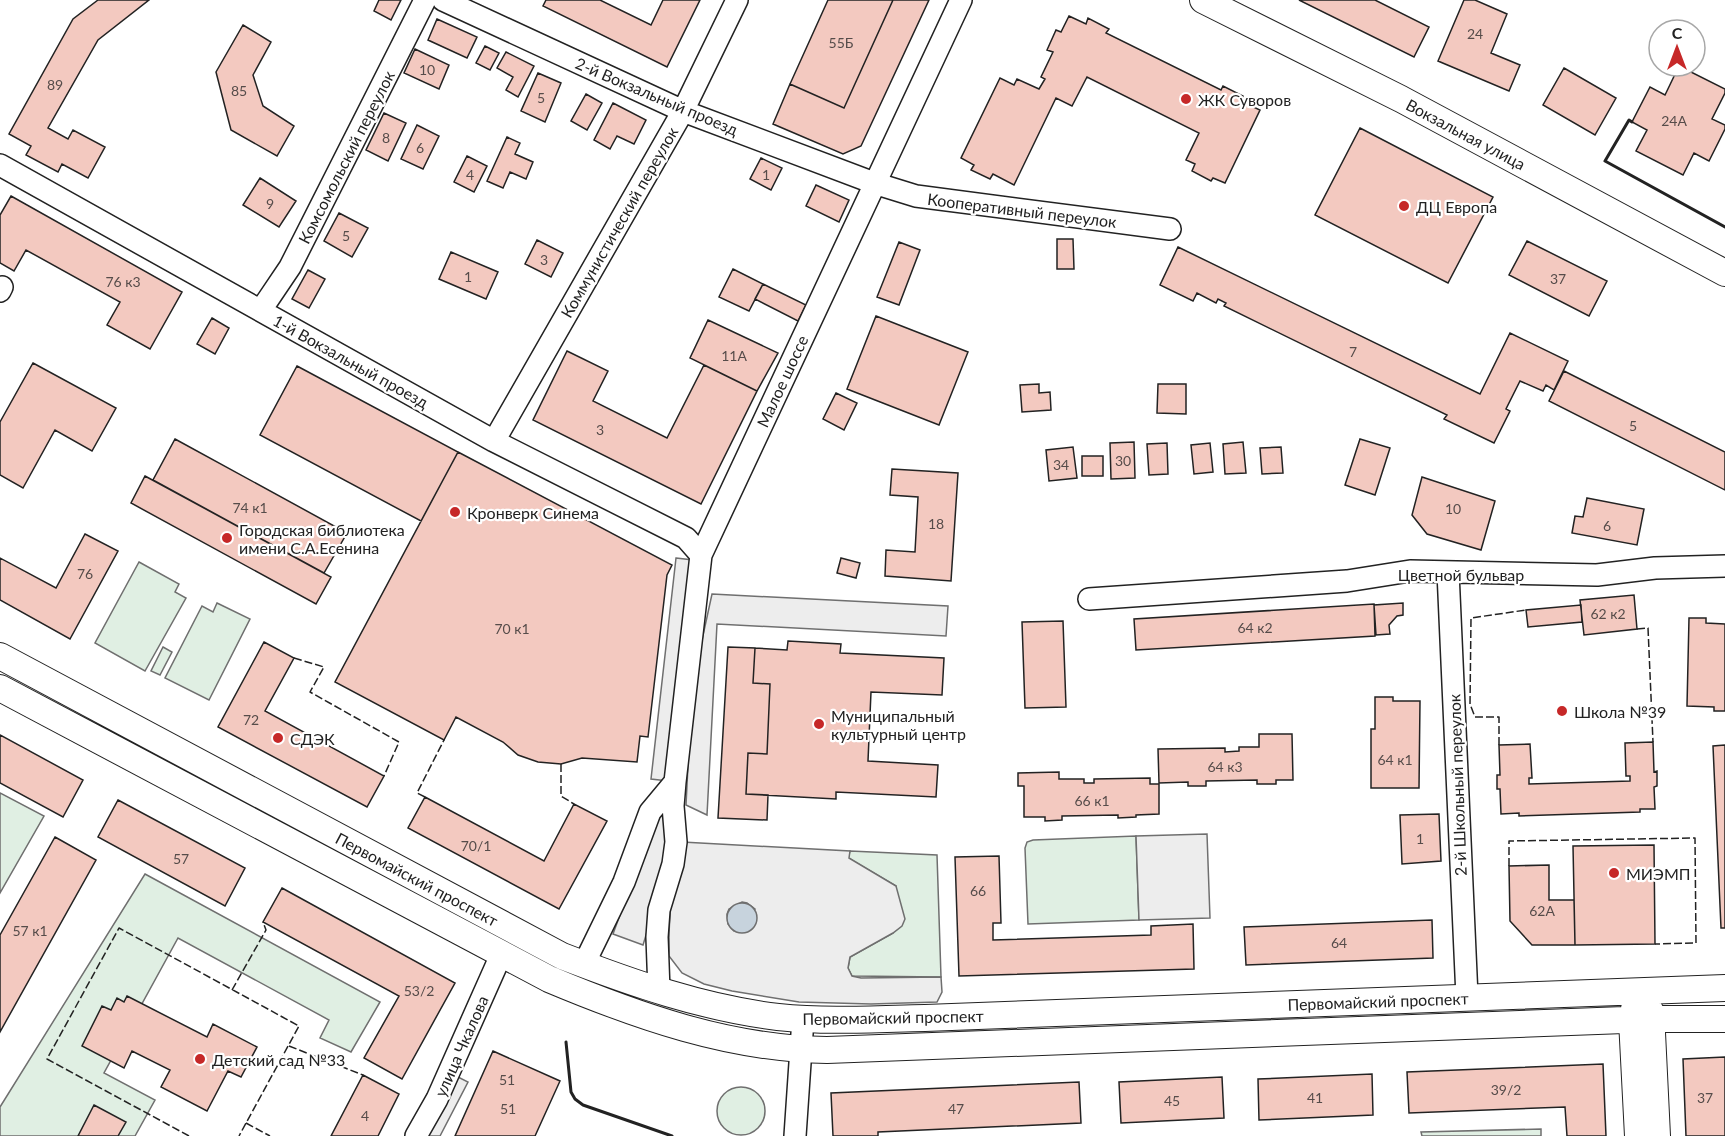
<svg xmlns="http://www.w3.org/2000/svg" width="1725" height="1136" font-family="Lato,sans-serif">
<rect width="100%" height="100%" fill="#fff"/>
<path fill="#e0efe3" stroke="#6f6f6f" stroke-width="1.5" d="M 139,562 L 179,584 L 175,592 L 186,598 L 145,671 L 95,643 Z
M 217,603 L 250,619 L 209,700 L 165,678 L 202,606 L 213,612 Z
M 163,647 L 172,652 L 160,675 L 151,671 Z
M 0,793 L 44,816 L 0,893 Z
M 1136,836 L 1139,920 L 1028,924 L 1025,848 L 1027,842 L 1033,840 Z
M 850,851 L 937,855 L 941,977 L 852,976 L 848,968 L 850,957 L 893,933 L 896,886 L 848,858 Z
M 145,874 L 380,1002 L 351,1052 L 320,1038 L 329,1020 L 178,938 L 104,1073 L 155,1100 L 135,1136 L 0,1136 L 0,1107 Z
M717 1111a24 24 0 1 1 48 0a24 24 0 1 1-48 0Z
M 1541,1129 L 1541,1136 L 1422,1136 L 1421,1132 Z"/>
<path fill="#ededed" stroke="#6f6f6f" stroke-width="1.5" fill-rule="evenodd" d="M 676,558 L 693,560 L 668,781 L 651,779 Z
M 712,594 L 948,606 L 946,636 L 717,624 L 707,815 L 686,805 L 692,686 Z
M 657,807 L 667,810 L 671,854 L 643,945 L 613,934 L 647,841 Z
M 1207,834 L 1210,918 L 1139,920 L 1136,836 Z
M 682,842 L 850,851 L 849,858 L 896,886 L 905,919 L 902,926 L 893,933 L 850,957 L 848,968 L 852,976 L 861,978 L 941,977 L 942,992 L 937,1002 L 871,1004 L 799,1002 L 732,991 L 704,984 L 682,973 L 669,956 L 669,933 L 671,897 ZM 742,902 L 747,903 L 755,909 L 734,931 L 728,924 L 727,914 L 729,909 Z
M 456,1076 L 468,1082 L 440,1136 L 424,1136 Z"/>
<path fill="#c7d3dd" stroke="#6f6f6f" stroke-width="1.5" d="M727 918a15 15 0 1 1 30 0a15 15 0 1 1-30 0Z"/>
<path fill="#f3c9c0" stroke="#222" stroke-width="1.5" d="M 98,0 L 149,0 L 98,40 L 48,128 L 68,139 L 73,130 L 105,147 L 88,178 L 62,164 L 58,172 L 26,155 L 31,146 L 9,134 L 73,19 Z
M 379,0 L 401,0 L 391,20 L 374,11 Z
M 546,0 L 600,0 L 651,25 L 663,0 L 700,0 L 667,67 L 543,6 Z
M 828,0 L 893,0 L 844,108 L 790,84 Z
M 893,0 L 929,0 L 861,146 L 843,154 L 773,124 L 790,84 L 844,108 Z
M 1299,0 L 1375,0 L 1429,27 L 1414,57 Z
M 1464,0 L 1475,0 L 1507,14 L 1491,53 L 1520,65 L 1509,91 L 1438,61 Z
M 1069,16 L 1086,24 L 1088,18 L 1109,29 L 1106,33 L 1221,90 L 1223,86 L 1243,96 L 1241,101 L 1260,110 L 1225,183 L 1213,178 L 1211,181 L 1192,171 L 1195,164 L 1186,160 L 1199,133 L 1087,77 L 1072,106 L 1056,98 L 1014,185 L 993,174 L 990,179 L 971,170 L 974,165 L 961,158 L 1000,78 L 1014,85 L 1017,79 L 1039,89 L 1045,79 L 1041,77 L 1053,52 L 1047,50 L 1056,30 L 1061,32 Z
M 437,19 L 477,37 L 467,58 L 428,40 Z
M 243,25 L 271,42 L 253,75 L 263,106 L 294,126 L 277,156 L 231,130 L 216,72 Z
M 485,46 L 499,53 L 490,70 L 476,63 Z
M 415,49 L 449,65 L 439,89 L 404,73 Z
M 506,52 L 534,66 L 518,97 L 506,90 L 513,77 L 497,68 Z
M 1679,66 L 1725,89 L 1725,93 L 1712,119 L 1725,125 L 1725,129 L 1709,161 L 1694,153 L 1683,175 L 1636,151 L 1647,130 L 1632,122 L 1650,87 L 1665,95 Z
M 1564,68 L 1616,98 L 1595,135 L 1543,105 Z
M 538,73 L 561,83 L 545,122 L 521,111 Z
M 586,94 L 602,103 L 587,130 L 571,121 Z
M 613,103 L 646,120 L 634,144 L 617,136 L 610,149 L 594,140 Z
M 384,113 L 406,123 L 388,161 L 366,150 Z
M 417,125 L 439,136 L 423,169 L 401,159 Z
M 1360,128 L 1493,197 L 1448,283 L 1315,215 Z
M 507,137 L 520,143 L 515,154 L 533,162 L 526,179 L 510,172 L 503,188 L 487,181 Z
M 467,156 L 487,166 L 474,192 L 454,182 Z
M 761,158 L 782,168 L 771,190 L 750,179 Z
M 260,178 L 296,201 L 279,227 L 243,205 Z
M 816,185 L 849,200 L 839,222 L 806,206 Z
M 11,196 L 182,292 L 150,349 L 107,325 L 120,302 L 26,250 L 14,271 L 0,263 L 0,215 Z
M 339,213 L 368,228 L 352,257 L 324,241 Z
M 1057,239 L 1073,239 L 1074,269 L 1057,269 Z
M 537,240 L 563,253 L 551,277 L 525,264 Z
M 1527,241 L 1607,281 L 1589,316 L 1509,275 Z
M 899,242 L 920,250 L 899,305 L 877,297 Z
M 1178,247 L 1480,394 L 1510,333 L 1568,361 L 1554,390 L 1546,385 L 1543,391 L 1520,381 L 1506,409 L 1510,411 L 1494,443 L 1444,419 L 1447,415 L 1224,306 L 1226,303 L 1218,299 L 1216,303 L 1197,293 L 1193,301 L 1160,285 Z
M 451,252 L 498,272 L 486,299 L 439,279 Z
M 733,269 L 763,284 L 749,311 L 719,297 Z
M 308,270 L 325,279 L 309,308 L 292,299 Z
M 763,284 L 806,305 L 798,321 L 755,299 Z
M 876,316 L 968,352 L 939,425 L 847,389 Z
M 212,318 L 229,328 L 215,354 L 197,344 Z
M 708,320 L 778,353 L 757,391 L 690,358 Z
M 567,351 L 608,371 L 593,401 L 667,438 L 704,365 L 757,391 L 701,504 L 533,420 Z
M 33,363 L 116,408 L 92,451 L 55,430 L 23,488 L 0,475 L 0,422 Z
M 297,366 L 458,452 L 421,521 L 260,435 Z
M 1564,371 L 1725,452 L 1725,490 L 1549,401 Z
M 1039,384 L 1039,393 L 1050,392 L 1051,410 L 1022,412 L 1020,385 Z
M 1158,384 L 1186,384 L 1186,414 L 1157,413 Z
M 836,393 L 857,403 L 844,430 L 823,419 Z
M 175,439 L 347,533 L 324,573 L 153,480 Z
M 1360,439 L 1390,448 L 1375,495 L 1345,485 Z
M 1134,442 L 1135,478 L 1111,479 L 1110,443 Z
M 1243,442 L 1246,473 L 1225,474 L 1223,444 Z
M 1167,443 L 1168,474 L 1149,475 L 1147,444 Z
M 1210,443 L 1213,472 L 1194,474 L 1191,445 Z
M 1073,447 L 1077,478 L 1049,481 L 1046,450 Z
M 1281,447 L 1283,473 L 1262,474 L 1260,448 Z
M 458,452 L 672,565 L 667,575 L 648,737 L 640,736 L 637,762 L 582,758 L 561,764 L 538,762 L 518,755 L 503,742 L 456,717 L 444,740 L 335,682 Z
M 1082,456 L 1103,456 L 1103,476 L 1082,476 Z
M 892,469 L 958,473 L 951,581 L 885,576 L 886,550 L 915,552 L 918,497 L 890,495 Z
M 145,476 L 331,577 L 316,604 L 131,503 Z
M 1422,477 L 1495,501 L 1481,550 L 1427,534 L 1412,515 Z
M 1587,498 L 1644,509 L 1637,545 L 1572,533 L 1575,516 L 1583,517 Z
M 85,534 L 118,551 L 70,639 L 0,600 L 0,558 L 56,588 Z
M 841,558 L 860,563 L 856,578 L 837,573 Z
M 1634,595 L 1637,629 L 1584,635 L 1580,600 Z
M 1403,603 L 1403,615 L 1397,616 L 1389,625 L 1390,634 L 1376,635 L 1374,605 Z
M 1374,604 L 1375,636 L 1136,650 L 1134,619 Z
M 1581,605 L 1582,622 L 1528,627 L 1526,610 Z
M 1689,618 L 1706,618 L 1706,623 L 1725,624 L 1725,711 L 1714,711 L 1714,707 L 1687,706 Z
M 1063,621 L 1066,707 L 1025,708 L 1022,622 Z
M 788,641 L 841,644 L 840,653 L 944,658 L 942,695 L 871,692 L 868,761 L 938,765 L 936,797 L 836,792 L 836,799 L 746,794 L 748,753 L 767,754 L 770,684 L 753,683 L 755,648 L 787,650 Z
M 264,642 L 294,658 L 265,711 L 384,776 L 367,807 L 218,727 Z
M 728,647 L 755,648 L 753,683 L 770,684 L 767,754 L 748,753 L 746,794 L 768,795 L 767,820 L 718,818 Z
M 1375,697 L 1393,697 L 1393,701 L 1420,701 L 1419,788 L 1371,788 L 1371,729 L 1375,729 Z
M 1259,734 L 1292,734 L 1293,780 L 1276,780 L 1276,784 L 1257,784 L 1257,780 L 1206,781 L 1206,786 L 1188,786 L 1188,782 L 1159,783 L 1158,749 L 1225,748 L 1225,752 L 1239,751 L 1239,747 L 1259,747 Z
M 0,735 L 83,780 L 63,817 L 0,783 Z
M 1653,742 L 1654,772 L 1657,771 L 1657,786 L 1654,787 L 1655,809 L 1640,809 L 1640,812 L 1519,816 L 1519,813 L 1501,814 L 1500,789 L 1497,789 L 1497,775 L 1500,775 L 1499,745 L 1530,744 L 1532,778 L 1529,778 L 1529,784 L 1630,781 L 1630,776 L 1626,776 L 1625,743 Z
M 1725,745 L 1725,928 L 1721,928 L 1713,746 Z
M 1059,772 L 1059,779 L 1084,779 L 1084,783 L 1094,783 L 1094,779 L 1150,778 L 1150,784 L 1159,784 L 1159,814 L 1136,815 L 1136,817 L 1118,818 L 1118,815 L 1062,816 L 1062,820 L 1045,821 L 1045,817 L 1024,817 L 1024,786 L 1018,786 L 1018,773 Z
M 425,797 L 544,861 L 574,804 L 607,821 L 559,909 L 408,828 Z
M 118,800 L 245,868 L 225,906 L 98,837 Z
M 1439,814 L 1441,861 L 1402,864 L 1400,815 Z
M 55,837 L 96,860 L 0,1032 L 0,935 Z
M 1654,845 L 1655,944 L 1575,945 L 1573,846 Z
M 999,856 L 1001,923 L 993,923 L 993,940 L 1151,935 L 1151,926 L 1193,924 L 1194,969 L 959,976 L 955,857 Z
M 1549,865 L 1549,900 L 1574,900 L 1575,945 L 1532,945 L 1510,921 L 1509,866 Z
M 282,888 L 455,983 L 402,1079 L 364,1058 L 399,996 L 263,922 Z
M 1432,920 L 1433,958 L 1246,965 L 1244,927 Z
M 127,996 L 207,1037 L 213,1024 L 257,1047 L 241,1077 L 228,1071 L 207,1111 L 161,1087 L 170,1070 L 132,1051 L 124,1068 L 82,1046 L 102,1006 L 111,1010 L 117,998 L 124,1002 Z
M 493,1051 L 560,1081 L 535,1136 L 455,1136 Z
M 1725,1057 L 1725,1136 L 1686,1136 L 1683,1059 Z
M 1603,1064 L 1606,1136 L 1567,1136 L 1565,1107 L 1409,1113 L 1407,1072 Z
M 1372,1074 L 1373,1115 L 1259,1120 L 1258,1079 Z
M 363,1075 L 399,1094 L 378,1136 L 331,1136 Z
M 1222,1077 L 1224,1118 L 1121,1123 L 1119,1082 Z
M 1079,1082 L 1081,1123 L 878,1132 L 878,1136 L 833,1136 L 831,1093 Z
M 94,1105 L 126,1122 L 118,1136 L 78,1136 Z"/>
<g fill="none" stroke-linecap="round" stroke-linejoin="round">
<g stroke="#222" stroke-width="24">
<path id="minor" d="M 443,0 L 683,111 L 874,183 L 916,196 L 1170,229
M 0,165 L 494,441 L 686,538 L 701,555
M 0,291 L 2,287
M 261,310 L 290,267 L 425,0
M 494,441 L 683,111 L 737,0
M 1448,572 L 1467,997
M 1089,599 L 1347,581 L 1410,571 L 1597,575 L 1655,568 L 1725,566
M 584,964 L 624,882 L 650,812 L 675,782
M 659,991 L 657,937 L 659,910 L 673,864 L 676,842 L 673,806 L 675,782 L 701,555 L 961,0
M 416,1136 L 437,1099 L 501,955
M 795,1136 L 803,1019"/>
</g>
<g stroke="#222" stroke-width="28">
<path id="major" d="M 1203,0 L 1401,99 L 1725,273
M 0,656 L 562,956 C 632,983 703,1008 778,1017 C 827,1022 876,1019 925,1018 L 1725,988
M 0,688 L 549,979 C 637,1016 730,1049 827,1050 L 1651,1019 L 1725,1019
M 1645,1004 L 1651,1012 L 1657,1136
M 1637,1005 L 1634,1009 L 1632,1020 L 1638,1136"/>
</g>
<use href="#minor" stroke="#fff" stroke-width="21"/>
<use href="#major" stroke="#fff" stroke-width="26"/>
<path stroke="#222" stroke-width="1.5" stroke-dasharray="8 3" stroke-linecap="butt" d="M 1637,629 L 1648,628 L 1653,742
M 294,658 L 324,667 L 310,692 L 399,742 L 384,776
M 1499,745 L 1499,717 L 1475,717 L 1470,704 L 1471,618 L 1526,610
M 561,764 L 561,796 L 574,804
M 425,797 L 417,793 L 444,740
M 1509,866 L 1509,841 L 1695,838 L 1696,943 L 1655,944
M 232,990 L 266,930 L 263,922
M 289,1046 L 363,1075
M 246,1123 L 270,1136
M 189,1136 L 47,1059 L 119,928 L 299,1026 L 239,1136"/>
<path stroke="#222" stroke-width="3" d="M 1632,122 L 1629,120 L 1605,161 L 1725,227
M 566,1042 L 571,1092 L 575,1099 L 583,1105 L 672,1136"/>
</g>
<g fill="#c62828" stroke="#fff" stroke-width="2">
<circle cx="1186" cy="99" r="6"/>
<circle cx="1404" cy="206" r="6"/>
<circle cx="455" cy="512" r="6"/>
<circle cx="227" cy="538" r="6"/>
<circle cx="1562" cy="711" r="6"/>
<circle cx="819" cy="724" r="6"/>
<circle cx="278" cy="738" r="6"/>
<circle cx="1614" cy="873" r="6"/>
<circle cx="200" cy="1059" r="6"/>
</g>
<g text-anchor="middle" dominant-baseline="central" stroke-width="4.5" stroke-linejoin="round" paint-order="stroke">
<g font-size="14" fill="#564c4a">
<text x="1475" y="33">24</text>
<text x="841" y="42">55Б</text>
<text x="427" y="69">10</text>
<text x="55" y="84">89</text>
<text x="239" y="90">85</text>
<text x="541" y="97">5</text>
<text x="1674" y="120">24А</text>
<text x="386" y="137">8</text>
<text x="420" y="147">6</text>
<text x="470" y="174">4</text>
<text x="766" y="174">1</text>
<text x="270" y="203">9</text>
<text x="346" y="235">5</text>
<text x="544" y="259">3</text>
<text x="468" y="276">1</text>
<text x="1558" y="278">37</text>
<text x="123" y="281">76 к3</text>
<text x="1353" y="351">7</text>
<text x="734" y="355">11А</text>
<text x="1633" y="425">5</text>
<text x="600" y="429">3</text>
<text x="1123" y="460">30</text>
<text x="1061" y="464">34</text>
<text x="250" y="507">74 к1</text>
<text x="1453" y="508">10</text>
<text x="936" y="523">18</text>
<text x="1607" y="525">6</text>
<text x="85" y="573">76</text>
<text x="1608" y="613">62 к2</text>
<text x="1255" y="627">64 к2</text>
<text x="512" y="628">70 к1</text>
<text x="251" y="719">72</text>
<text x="1395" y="759">64 к1</text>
<text x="1225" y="766">64 к3</text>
<text x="1092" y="800">66 к1</text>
<text x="1420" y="838">1</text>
<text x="476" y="845">70/1</text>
<text x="181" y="858">57</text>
<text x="978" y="890">66</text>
<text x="1542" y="910">62А</text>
<text x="30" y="930">57 к1</text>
<text x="1339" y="942">64</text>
<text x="419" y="990">53/2</text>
<text x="507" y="1079">51</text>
<text x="1506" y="1089">39/2</text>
<text x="1315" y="1097">41</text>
<text x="1705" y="1097">37</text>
<text x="1172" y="1100">45</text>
<text x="508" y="1108">51</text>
<text x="956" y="1108">47</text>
<text x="365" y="1115">4</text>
</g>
<g font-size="16" fill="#222" stroke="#fff">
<text transform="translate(657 96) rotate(23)">2-й Вокзальный проезд</text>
<text transform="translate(1466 134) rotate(28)">Вокзальная улица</text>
<text transform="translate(346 157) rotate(-63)">Комсомольский переулок</text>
<text transform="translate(1022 210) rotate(7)">Кооперативный переулок</text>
<text transform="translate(619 222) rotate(-60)">Коммунистический переулок</text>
<text transform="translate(351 361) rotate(29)">1-й Вокзальный проезд</text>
<text transform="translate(782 381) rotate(-65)">Малое шоссе</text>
<text x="1461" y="574">Цветной бульвар</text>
<text transform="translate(1457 785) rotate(-92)">2-й Школьный переулок</text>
<text transform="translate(417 879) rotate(28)">Первомайский проспект</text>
<text transform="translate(1378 1001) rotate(-2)">Первомайский проспект</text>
<text transform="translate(893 1017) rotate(-1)">Первомайский проспект</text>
<text transform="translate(461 1046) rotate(-66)">улица Чкалова</text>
</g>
<g font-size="16" fill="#222" stroke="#fff" text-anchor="start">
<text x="1198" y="99">ЖК Суворов</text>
<text x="1416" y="206">ДЦ Европа</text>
<text x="467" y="512">Кронверк Синема</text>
<text x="239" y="529">Городская библиотека<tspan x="239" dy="18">имени С.А.Есенина</tspan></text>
<text x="1574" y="711">Школа №39</text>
<text x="831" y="715">Муниципальный<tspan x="831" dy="18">культурный центр</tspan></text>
<text x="290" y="738">СДЭК</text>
<text x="1626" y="873">МИЭМП</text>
<text x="212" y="1059">Детский сад №33</text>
</g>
</g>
<g transform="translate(1677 48)"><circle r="28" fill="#ffffff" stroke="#a7a7a7" stroke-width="1.5"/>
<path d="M0-4.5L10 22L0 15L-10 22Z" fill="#c62828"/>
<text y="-9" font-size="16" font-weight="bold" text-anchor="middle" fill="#222222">С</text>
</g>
</svg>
